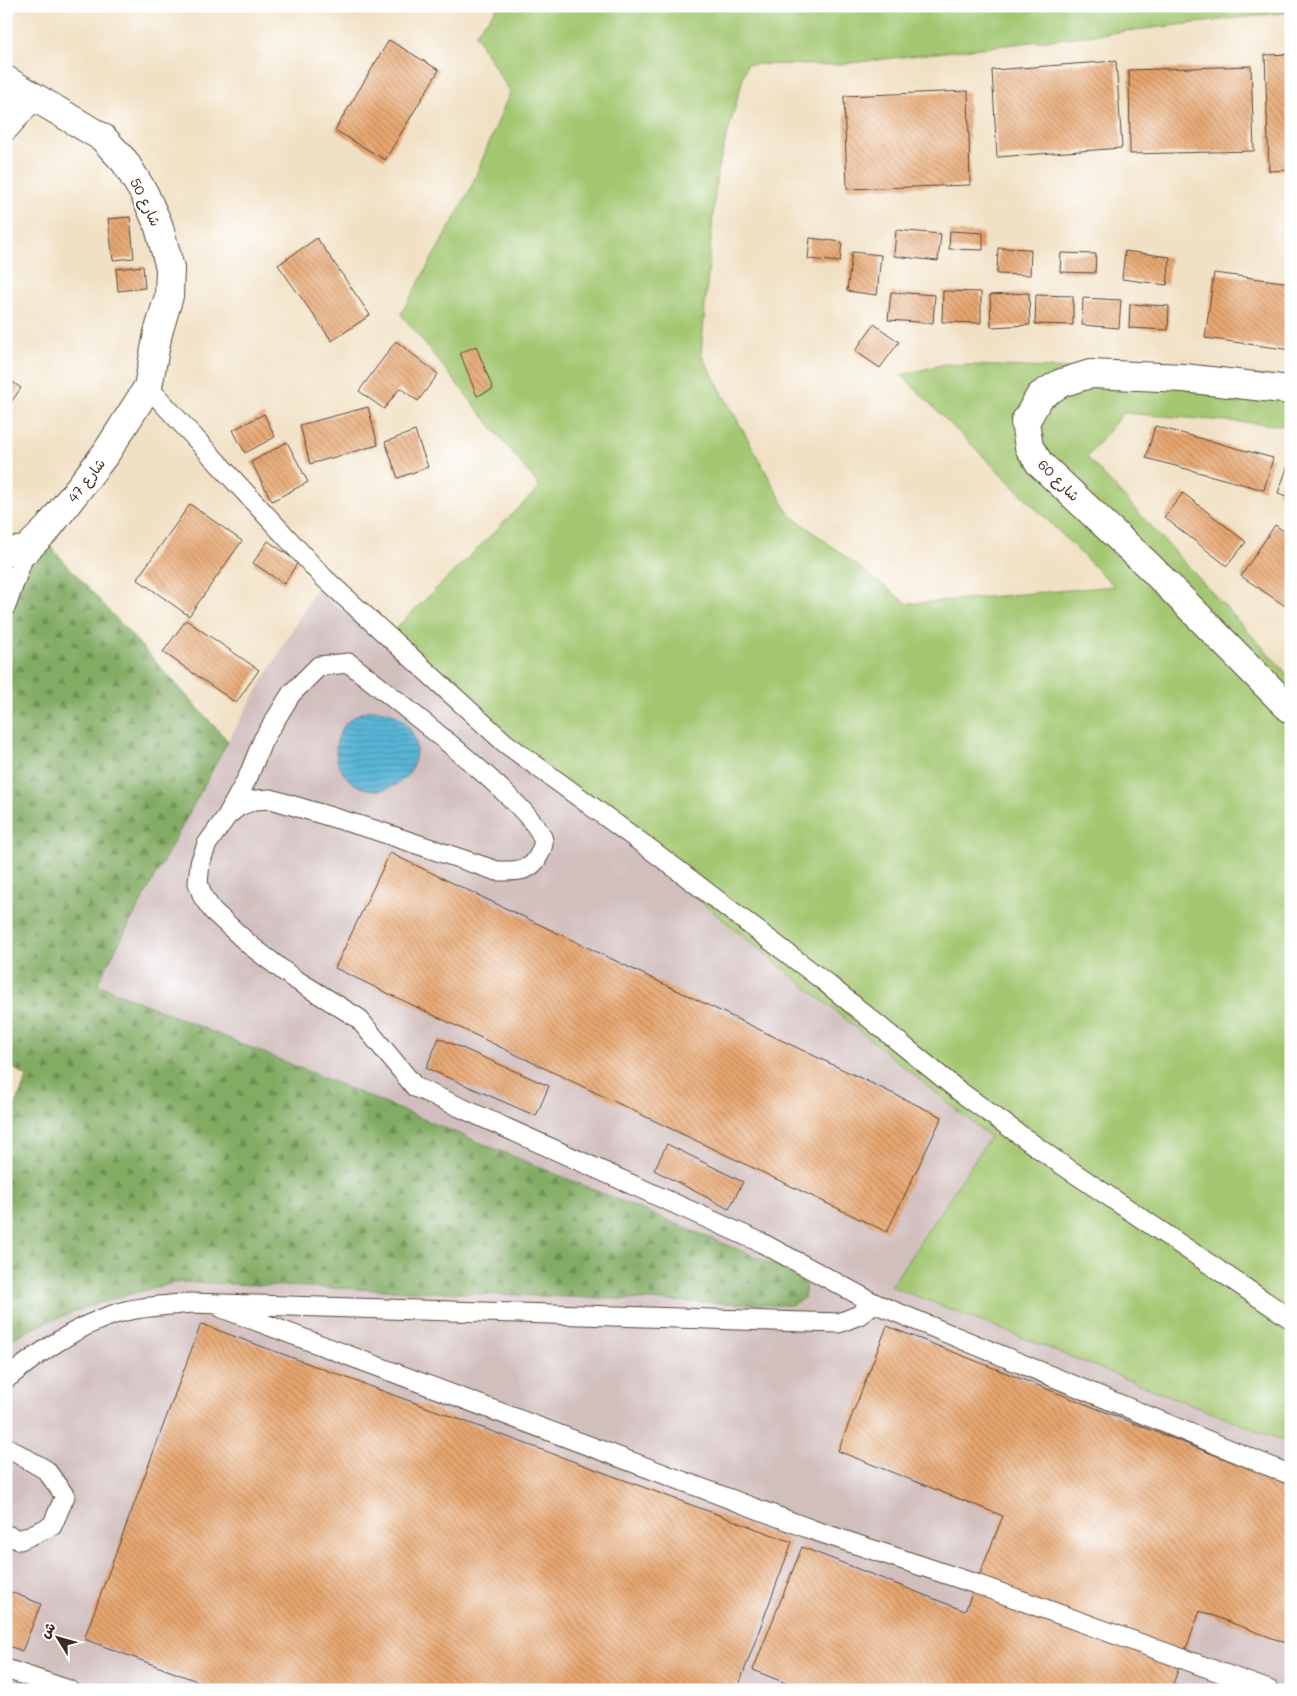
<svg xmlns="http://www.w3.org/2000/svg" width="1297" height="1696" font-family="Mali,'Playpen Sans Arabic',sans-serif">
<defs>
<pattern id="forest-firs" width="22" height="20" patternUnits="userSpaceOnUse" patternTransform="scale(1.25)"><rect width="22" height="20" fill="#82ac63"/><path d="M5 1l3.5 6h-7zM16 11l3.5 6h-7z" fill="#6c8c51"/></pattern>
<pattern id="water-rules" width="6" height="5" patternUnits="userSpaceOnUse" patternTransform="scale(1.25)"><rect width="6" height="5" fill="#59b5d7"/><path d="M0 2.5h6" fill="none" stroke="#4b93ae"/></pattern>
<pattern id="building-back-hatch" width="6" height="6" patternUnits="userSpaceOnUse" patternTransform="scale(1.25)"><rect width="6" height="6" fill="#e7a670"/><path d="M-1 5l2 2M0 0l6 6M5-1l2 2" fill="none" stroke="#bc875b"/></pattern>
</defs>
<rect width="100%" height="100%" fill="#fff"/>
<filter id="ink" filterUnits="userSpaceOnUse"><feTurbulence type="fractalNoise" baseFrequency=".02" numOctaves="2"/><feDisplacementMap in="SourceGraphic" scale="10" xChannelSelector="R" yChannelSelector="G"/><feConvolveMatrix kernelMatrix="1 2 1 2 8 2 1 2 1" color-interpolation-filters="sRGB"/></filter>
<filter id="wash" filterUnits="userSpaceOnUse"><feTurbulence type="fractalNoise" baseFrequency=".0096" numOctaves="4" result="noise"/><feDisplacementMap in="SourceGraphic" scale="20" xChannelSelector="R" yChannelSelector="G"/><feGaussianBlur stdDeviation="1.12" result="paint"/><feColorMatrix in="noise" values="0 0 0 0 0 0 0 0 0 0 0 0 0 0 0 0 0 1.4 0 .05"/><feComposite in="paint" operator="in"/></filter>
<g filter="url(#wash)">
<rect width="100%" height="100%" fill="#f1e1c4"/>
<path fill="#d1bfbe" d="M 316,589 L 990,1137 L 892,1286 L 1291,1444 L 1291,1690 L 6,1690 L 6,1342 L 10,1340 L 62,1317 L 100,1303 L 179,1282 L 771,1305 L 761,1259 L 96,984 L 228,741 Z"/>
<path fill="#a3c771" stroke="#6f7848" d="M 499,6 L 1291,6 L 1291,12 L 833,65 L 747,64 L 717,171 L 701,354 L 789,514 L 908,604 L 1114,586 L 901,375 L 945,364 L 1291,377 L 1291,426 L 1123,413 L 1087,457 L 1291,678 L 1291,1444 L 891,1286 L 990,1137 L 382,642 L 540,487 L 401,314 L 469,192 L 510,92 L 475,34 Z"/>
<path fill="url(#forest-firs)" stroke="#5e6b40" d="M 6,541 L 49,545 L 228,741 L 97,984 L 761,1259 L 789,1272 L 806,1285 L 804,1298 L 790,1305 L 771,1305 L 179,1282 C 119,1296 60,1313 6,1342 L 6,1128 L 27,1077 L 6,1063 Z"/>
<path fill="url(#water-rules)" stroke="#4a707a" d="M336 750a40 40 0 1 1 80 0a40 40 0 1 1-80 0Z"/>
<g id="blocks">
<path fill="url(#building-back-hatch)" d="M 389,40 L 439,70 L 385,160 L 335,130 Z
M 1291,54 L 1291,170 L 1269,171 L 1265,55 Z
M 1116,61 L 1122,148 L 997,157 L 992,70 Z
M 1251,66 L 1254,151 L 1130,154 L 1129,70 Z
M 968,91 L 970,185 L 847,189 L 844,96 Z
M 130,217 L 134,258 L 113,260 L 108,219 Z
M 896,230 L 941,234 L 938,261 L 894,256 Z
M 950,231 L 983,233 L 983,250 L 949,249 Z
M 317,238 L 370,315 L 332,341 L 278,265 Z
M 810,238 L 842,242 L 840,262 L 808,259 Z
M 998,248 L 1031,249 L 1030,275 L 997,274 Z
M 1125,251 L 1170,257 L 1167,285 L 1122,279 Z
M 852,252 L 881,255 L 877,295 L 847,291 Z
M 1061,253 L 1096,254 L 1095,273 L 1060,272 Z
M 143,266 L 145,288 L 118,291 L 116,269 Z
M 1214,273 L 1291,283 L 1291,350 L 1205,338 Z
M 943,291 L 981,292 L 981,323 L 942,322 Z
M 891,292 L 935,295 L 933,323 L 888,320 Z
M 1029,293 L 1030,325 L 991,327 L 990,295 Z
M 1036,295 L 1073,296 L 1073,325 L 1035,324 Z
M 1083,298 L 1121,300 L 1119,328 L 1082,325 Z
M 1130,304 L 1169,306 L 1168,330 L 1129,328 Z
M 874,324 L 899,342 L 880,368 L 855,351 Z
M 396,341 L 438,374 L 418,401 L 400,388 L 384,409 L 359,391 Z
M 476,346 L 493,389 L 477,396 L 460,353 Z
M 6,377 L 21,388 L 6,409 Z
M 368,407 L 378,445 L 310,464 L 300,425 Z
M 264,414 L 275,437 L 245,453 L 233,430 Z
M 1155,426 L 1273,458 L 1264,490 L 1146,458 Z
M 415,431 L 428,467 L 398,478 L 385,442 Z
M 287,442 L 308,482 L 272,501 L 251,462 Z
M 1291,457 L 1291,498 L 1278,493 Z
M 1183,493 L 1246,542 L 1227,566 L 1164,517 Z
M 190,504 L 242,541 L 189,616 L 137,579 Z
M 1275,525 L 1291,536 L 1291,610 L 1241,576 Z
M 268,541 L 298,562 L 284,584 L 253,563 Z
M 186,620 L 259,670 L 236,703 L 163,652 Z
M 390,853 L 942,1117 L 887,1232 L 335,968 Z
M 439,1038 L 549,1086 L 536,1116 L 426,1068 Z
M 667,1144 L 743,1182 L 729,1209 L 654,1170 Z
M 201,1324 L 792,1542 L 737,1690 L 221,1690 L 84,1639 Z
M 887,1326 L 1291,1485 L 1291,1645 L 1200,1611 L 1173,1684 L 1188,1690 L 803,1690 L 753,1670 L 802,1547 L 965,1611 L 1003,1516 L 838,1451 Z
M 6,1590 L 41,1604 L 22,1651 L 6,1645 Z"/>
</g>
</g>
<g filter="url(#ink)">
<use href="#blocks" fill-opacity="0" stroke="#564537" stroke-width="1"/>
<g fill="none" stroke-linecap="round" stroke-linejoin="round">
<g stroke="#564537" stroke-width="21">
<path id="lane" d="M 148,387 L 324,578 L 505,743 L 654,852 L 825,982 L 959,1091 L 1055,1160 L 1291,1319
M 6,606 L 26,550
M 227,816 L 248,777 L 263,740 L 291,694 L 319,666 L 349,663 C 383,690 536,807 543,840 C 544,845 541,851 539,855 C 531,873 514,871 497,871 L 375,830 L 271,799 L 255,800 L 239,806 L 227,816 L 207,844 L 200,863 L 198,883 L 203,897 L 213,911 L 251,946 L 293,978 L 358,1018 L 415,1087 L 762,1243 L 874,1303
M 222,1308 L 813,1530 L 976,1584 L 1269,1690
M 6,1379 C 40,1352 76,1326 118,1313 C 140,1306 167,1306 190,1303 L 839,1323 L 859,1315 L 874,1303 L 1291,1475
M 6,1447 L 46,1470 L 65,1496 L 52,1526 L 20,1540 L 6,1535
M 6,1669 L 69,1690"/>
</g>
<g stroke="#564537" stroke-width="30">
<path id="street" d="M 6,80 L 103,138 L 125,162 L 144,193 L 158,224 L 170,268 L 169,296 L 158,333 L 148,387 L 106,453 L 48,528 L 26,550 L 6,552
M 6,126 L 32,96
M 1291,390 L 1184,378 L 1090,374 L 1061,383 L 1040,396 L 1025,422 L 1029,447 L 1040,464 L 1150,567 L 1291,710"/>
</g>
<use href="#lane" stroke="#fff" stroke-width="19"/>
<use href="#street" stroke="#fff" stroke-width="28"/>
</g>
</g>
<g text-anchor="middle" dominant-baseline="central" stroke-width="4" stroke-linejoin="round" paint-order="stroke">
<g font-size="14" fill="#3b2a1e" stroke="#fff">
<text transform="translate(146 202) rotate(64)">شارع 50</text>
<text transform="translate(86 480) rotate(-52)">شارع 47</text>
<text transform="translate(1059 480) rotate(45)">شارع 60</text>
</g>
</g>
<rect width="1297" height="1696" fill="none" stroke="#fff" stroke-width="25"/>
<g transform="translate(58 1638) rotate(307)" stroke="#ffffff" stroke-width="4" paint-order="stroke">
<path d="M0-4L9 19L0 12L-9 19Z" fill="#3b2a1e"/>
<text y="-8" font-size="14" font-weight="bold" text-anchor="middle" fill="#3b2a1e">ش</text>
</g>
</svg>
